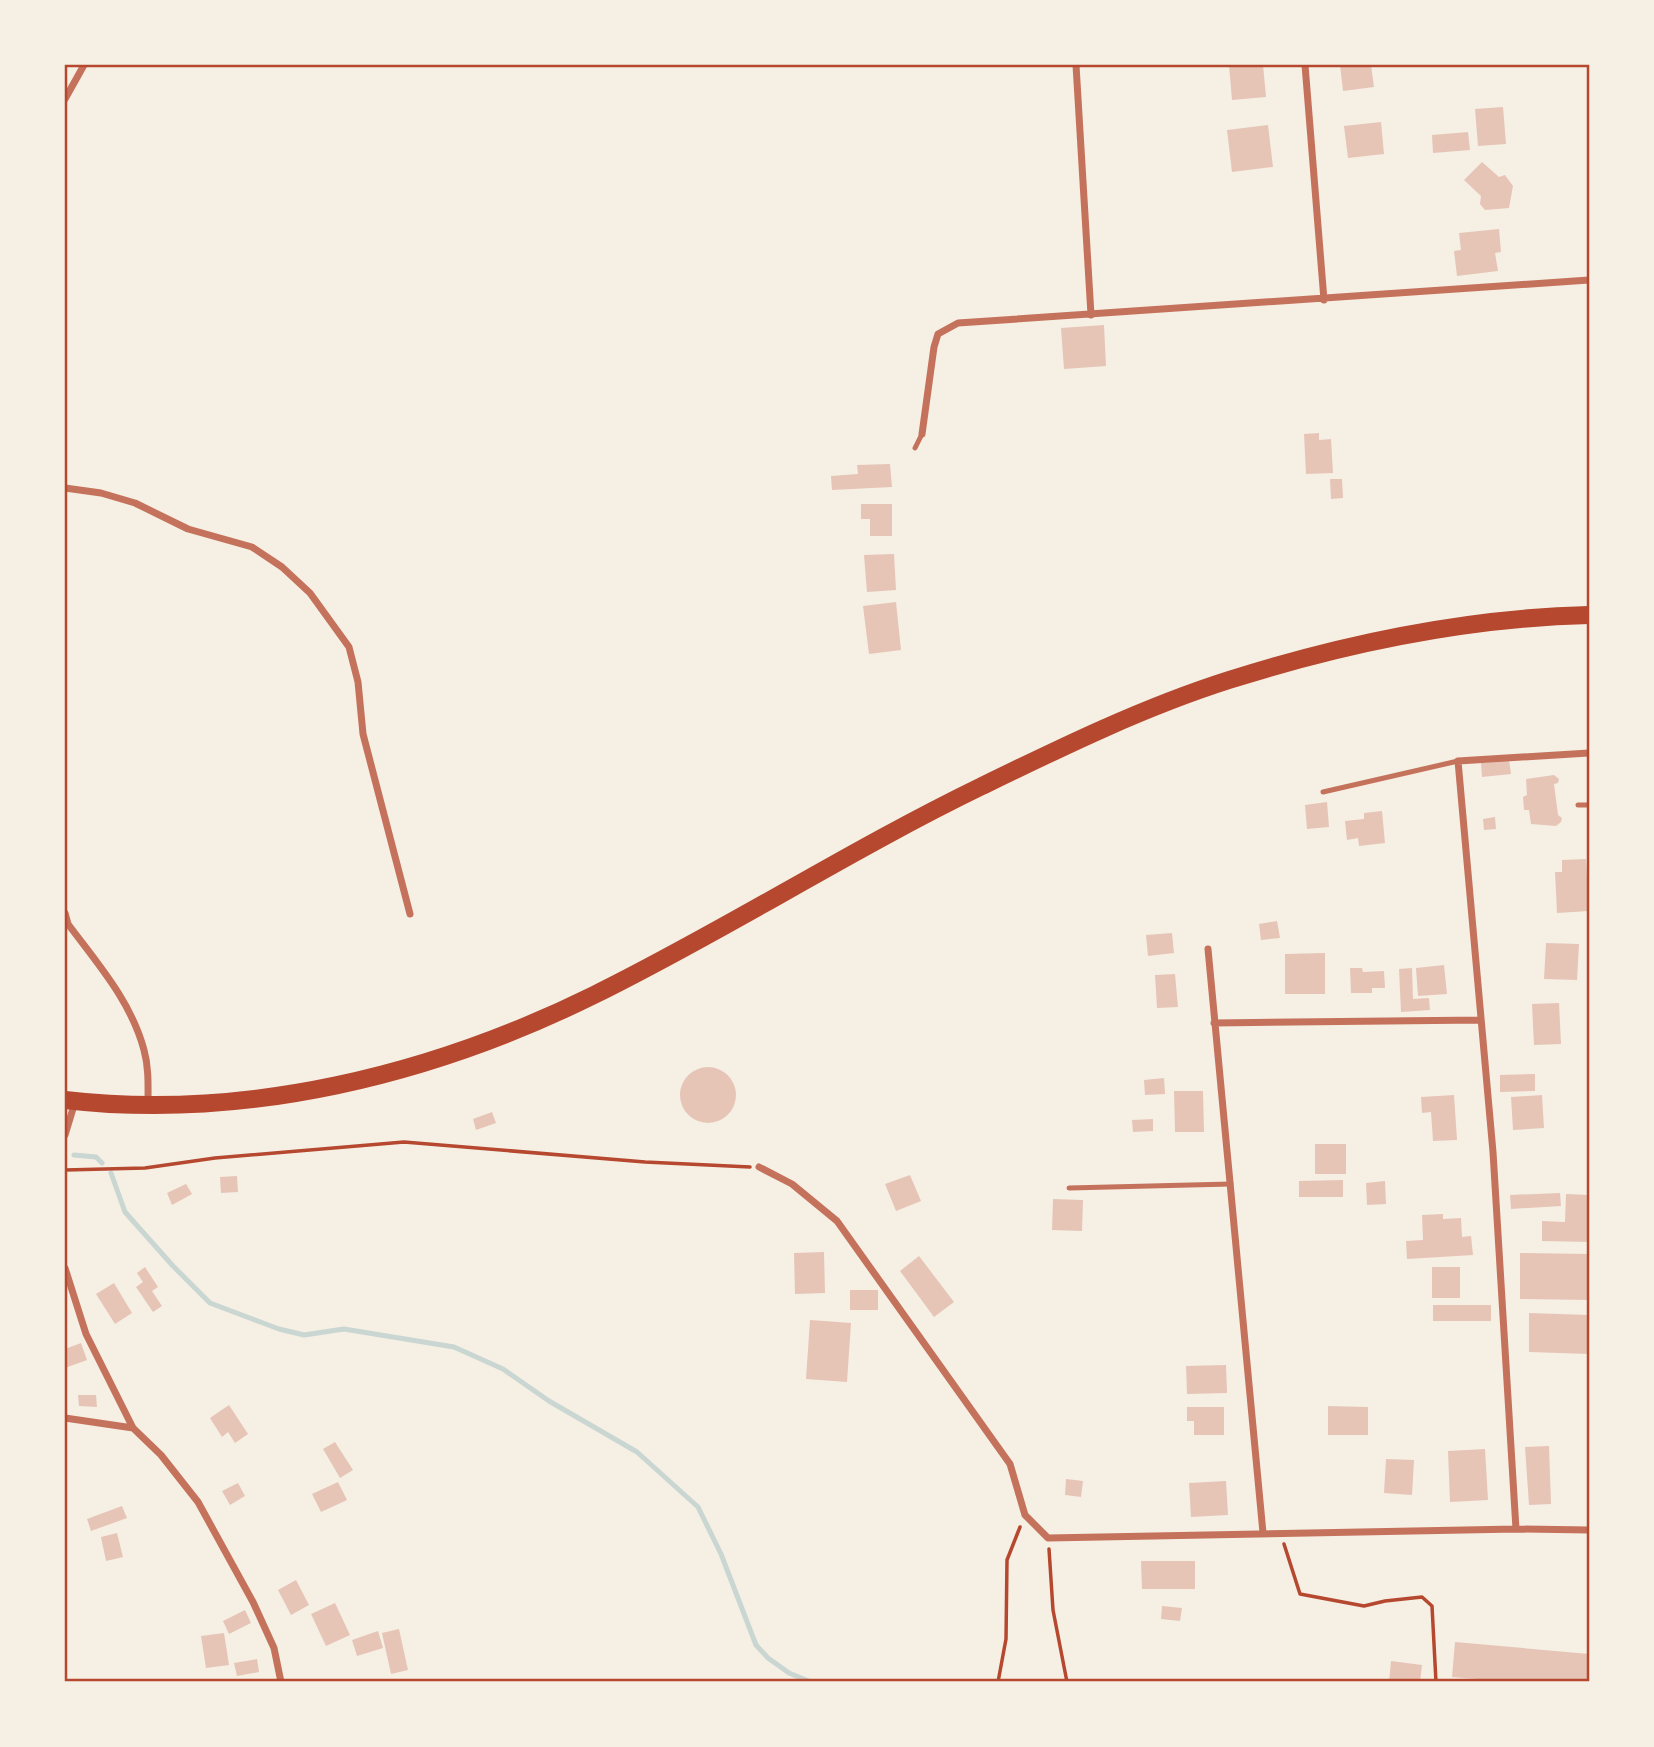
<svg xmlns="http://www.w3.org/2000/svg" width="1654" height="1747" font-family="'Roboto Condensed',sans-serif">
<rect width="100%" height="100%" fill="#f6efe4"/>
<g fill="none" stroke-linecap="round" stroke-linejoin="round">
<path stroke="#c9d6d2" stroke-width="5" d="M 74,1155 L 96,1157 L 102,1163
M 111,1173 L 125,1212 L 173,1266 L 210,1303 L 279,1329 L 304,1335 L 344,1329 L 454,1347 L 503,1369 L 549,1401 L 637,1452 L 698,1507 L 721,1554 L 756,1645 L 768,1658 L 789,1673 L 811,1682"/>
</g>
<path fill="#e6c5b7" d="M 1229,65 L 1263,65 L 1266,97 L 1232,100 Z
M 1340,65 L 1371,65 L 1374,87 L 1343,91 Z
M 1503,107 L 1506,144 L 1478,146 L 1475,109 Z
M 1381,122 L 1384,154 L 1348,158 L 1344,126 Z
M 1268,125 L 1273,167 L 1232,172 L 1227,130 Z
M 1468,132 L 1470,150 L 1433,153 L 1432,135 Z
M 1482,162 L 1499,177 L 1505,175 L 1513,186 L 1509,208 L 1485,210 L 1480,204 L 1481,196 L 1464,180 Z
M 1499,229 L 1501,252 L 1495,253 L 1498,271 L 1457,276 L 1454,251 L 1461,250 L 1459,233 Z
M 1104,325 L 1106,366 L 1064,369 L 1061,328 Z
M 1319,433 L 1319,440 L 1331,439 L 1333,473 L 1306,474 L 1304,434 Z
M 890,464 L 892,487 L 832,490 L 831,476 L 858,474 L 857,465 Z
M 1330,479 L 1342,479 L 1343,498 L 1331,499 Z
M 861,504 L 892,504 L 892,536 L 870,536 L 870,519 L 861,519 Z
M 894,554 L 896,590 L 867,592 L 864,555 Z
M 896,602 L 901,650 L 869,654 L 863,606 Z
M 1509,760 L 1511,774 L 1482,777 L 1481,763 Z
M 1554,775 L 1559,779 L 1558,783 L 1554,784 L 1558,815 L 1562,818 L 1561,822 L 1556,826 L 1531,824 L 1529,810 L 1524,810 L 1523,797 L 1527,795 L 1526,779 Z
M 1327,802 L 1329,827 L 1307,829 L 1305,805 Z
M 1382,811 L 1385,843 L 1359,846 L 1358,838 L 1347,840 L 1345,821 L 1364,819 L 1364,813 Z
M 1495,817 L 1496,829 L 1484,830 L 1483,819 Z
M 1586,859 L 1589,911 L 1557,913 L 1555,872 L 1562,872 L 1562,860 Z
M 1277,921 L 1280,938 L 1261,940 L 1259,924 Z
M 1172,933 L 1174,953 L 1148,956 L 1146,935 Z
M 1546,943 L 1579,944 L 1577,980 L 1544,979 Z
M 1325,953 L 1325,994 L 1285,994 L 1285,954 Z
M 1444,965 L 1447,994 L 1418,996 L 1416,968 Z
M 1350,968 L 1362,968 L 1363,972 L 1384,971 L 1385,988 L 1372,988 L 1372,993 L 1351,993 Z
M 1412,968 L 1413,999 L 1429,998 L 1430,1010 L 1401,1012 L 1399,969 Z
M 1175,974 L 1178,1007 L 1157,1008 L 1155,975 Z
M 1559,1003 L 1561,1044 L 1534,1045 L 1532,1004 Z
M680 1095a28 28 0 1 1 56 0a28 28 0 1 1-56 0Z
M 1535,1074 L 1535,1091 L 1500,1092 L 1500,1075 Z
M 1164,1078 L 1165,1094 L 1145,1095 L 1144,1080 Z
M 1174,1091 L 1203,1091 L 1204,1132 L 1175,1132 Z
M 1454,1095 L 1457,1140 L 1433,1141 L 1431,1112 L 1422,1113 L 1421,1097 Z
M 1542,1095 L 1544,1128 L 1513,1130 L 1511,1097 Z
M 492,1112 L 496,1123 L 476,1130 L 473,1119 Z
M 1153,1119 L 1153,1131 L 1133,1132 L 1132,1120 Z
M 1315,1144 L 1346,1144 L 1346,1174 L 1315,1174 Z
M 910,1175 L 921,1201 L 896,1211 L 885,1184 Z
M 237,1176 L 238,1192 L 221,1193 L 220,1177 Z
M 1343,1180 L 1343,1197 L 1299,1197 L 1299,1181 Z
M 1385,1181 L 1386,1204 L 1367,1205 L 1366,1183 Z
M 186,1184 L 192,1194 L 172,1205 L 167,1193 Z
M 1560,1193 L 1561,1206 L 1511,1209 L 1510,1195 Z
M 1566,1194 L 1589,1195 L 1589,1242 L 1542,1241 L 1542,1221 L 1565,1222 Z
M 1053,1199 L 1083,1200 L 1082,1231 L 1052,1230 Z
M 1443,1214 L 1443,1219 L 1461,1218 L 1462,1237 L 1471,1236 L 1473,1255 L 1407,1259 L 1406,1241 L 1423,1240 L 1422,1215 Z
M 824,1252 L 825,1293 L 795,1294 L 794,1253 Z
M 1520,1253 L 1589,1254 L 1589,1300 L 1520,1299 Z
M 919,1256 L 954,1302 L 934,1317 L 900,1271 Z
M 145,1267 L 158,1287 L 152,1291 L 162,1306 L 153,1312 L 136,1287 L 143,1282 L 137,1273 Z
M 1432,1267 L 1460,1267 L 1460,1298 L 1432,1298 Z
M 114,1283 L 132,1313 L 115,1324 L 96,1294 Z
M 850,1290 L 878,1290 L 878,1310 L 850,1310 Z
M 1433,1305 L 1491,1305 L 1491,1321 L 1433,1321 Z
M 1529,1313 L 1589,1315 L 1589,1354 L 1529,1352 Z
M 810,1320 L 851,1323 L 847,1382 L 806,1379 Z
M 81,1343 L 87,1360 L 65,1368 L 65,1349 Z
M 1226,1365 L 1227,1393 L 1187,1394 L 1186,1366 Z
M 78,1395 L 96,1395 L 97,1407 L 79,1406 Z
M 229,1405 L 248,1434 L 235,1443 L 228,1432 L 222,1437 L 210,1418 Z
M 1328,1406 L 1368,1407 L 1368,1435 L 1328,1435 Z
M 1187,1407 L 1224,1407 L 1224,1435 L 1194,1435 L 1194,1421 L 1187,1421 Z
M 335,1442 L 353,1470 L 340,1478 L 323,1449 Z
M 1549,1446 L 1551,1504 L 1529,1505 L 1525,1447 Z
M 1485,1449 L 1488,1500 L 1450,1502 L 1448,1451 Z
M 1386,1459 L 1414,1460 L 1412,1495 L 1384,1493 Z
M 1066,1479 L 1083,1481 L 1081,1497 L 1065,1495 Z
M 1226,1481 L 1228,1515 L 1191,1517 L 1189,1483 Z
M 338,1482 L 347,1500 L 321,1512 L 312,1494 Z
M 238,1483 L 245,1496 L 230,1505 L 222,1491 Z
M 122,1506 L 127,1518 L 91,1531 L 87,1519 Z
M 117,1533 L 123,1557 L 106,1561 L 101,1537 Z
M 1141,1561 L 1195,1561 L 1195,1589 L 1142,1589 Z
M 296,1580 L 309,1605 L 291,1615 L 278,1590 Z
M 335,1603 L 350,1635 L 326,1646 L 311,1614 Z
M 1162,1606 L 1182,1608 L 1180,1621 L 1161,1619 Z
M 245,1610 L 251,1623 L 229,1634 L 223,1621 Z
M 399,1629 L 408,1670 L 391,1674 L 382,1633 Z
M 378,1631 L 383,1648 L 357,1656 L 352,1640 Z
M 224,1633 L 229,1665 L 206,1668 L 201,1636 Z
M 1455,1642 L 1589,1654 L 1589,1682 L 1516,1682 L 1452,1677 Z
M 257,1659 L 259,1672 L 237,1676 L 234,1663 Z
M 1391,1661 L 1422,1665 L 1420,1682 L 1389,1682 Z"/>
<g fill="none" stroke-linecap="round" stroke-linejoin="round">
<path stroke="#b5482f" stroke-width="3.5" d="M 65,1170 L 145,1168 L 215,1158 L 404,1142 L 645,1162 L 750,1167
M 1284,1544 L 1300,1594 L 1364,1606 L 1385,1601 L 1422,1597 L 1432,1606 L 1436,1682
M 1049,1549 L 1053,1610 L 1067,1682
M 998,1682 L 1006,1639 L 1007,1560 L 1020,1527"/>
<path stroke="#c5725c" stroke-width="5" d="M 915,448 L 922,434
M 1323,792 L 1458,761
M 1578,805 L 1589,805
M 1069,1188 L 1231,1184"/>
<path stroke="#c5725c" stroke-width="7" d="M 1076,65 L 1091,315
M 1305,65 L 1324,300
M 65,99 L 84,65
M 922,434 L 934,347 L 938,334 L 958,323 L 1589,280
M 65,488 L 101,493 L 135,503 L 188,529 L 252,547 L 282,567 L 310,593 L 349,647 L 358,682 L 363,734 L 410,914
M 65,913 L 68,924 C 97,963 131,1001 144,1050 C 149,1068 148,1086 148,1105
M 1208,949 L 1263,1533
M 1214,1023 L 1481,1020
M 65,1135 L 75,1102
M 759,1167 L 792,1184 L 837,1221 L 1010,1464 L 1025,1515 L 1048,1538 L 1516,1529 L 1589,1530
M 65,1268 L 86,1334 L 133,1428 L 161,1455 L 198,1502 L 253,1602 L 274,1648 L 281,1682
M 65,1418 L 133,1428
M 1516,1529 L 1493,1152 L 1458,761 L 1589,753"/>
<path stroke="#b5482f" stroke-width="18" d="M 65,1100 C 245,1121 432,1075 594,995 C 726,930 850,850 982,786 C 1062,747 1144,707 1229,680 C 1346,643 1467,618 1589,615"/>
</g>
<rect width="1654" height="1747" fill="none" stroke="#f6efe4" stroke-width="133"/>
<rect x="66" y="66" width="1522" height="1614" fill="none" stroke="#b5482f" stroke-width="2.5"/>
</svg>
